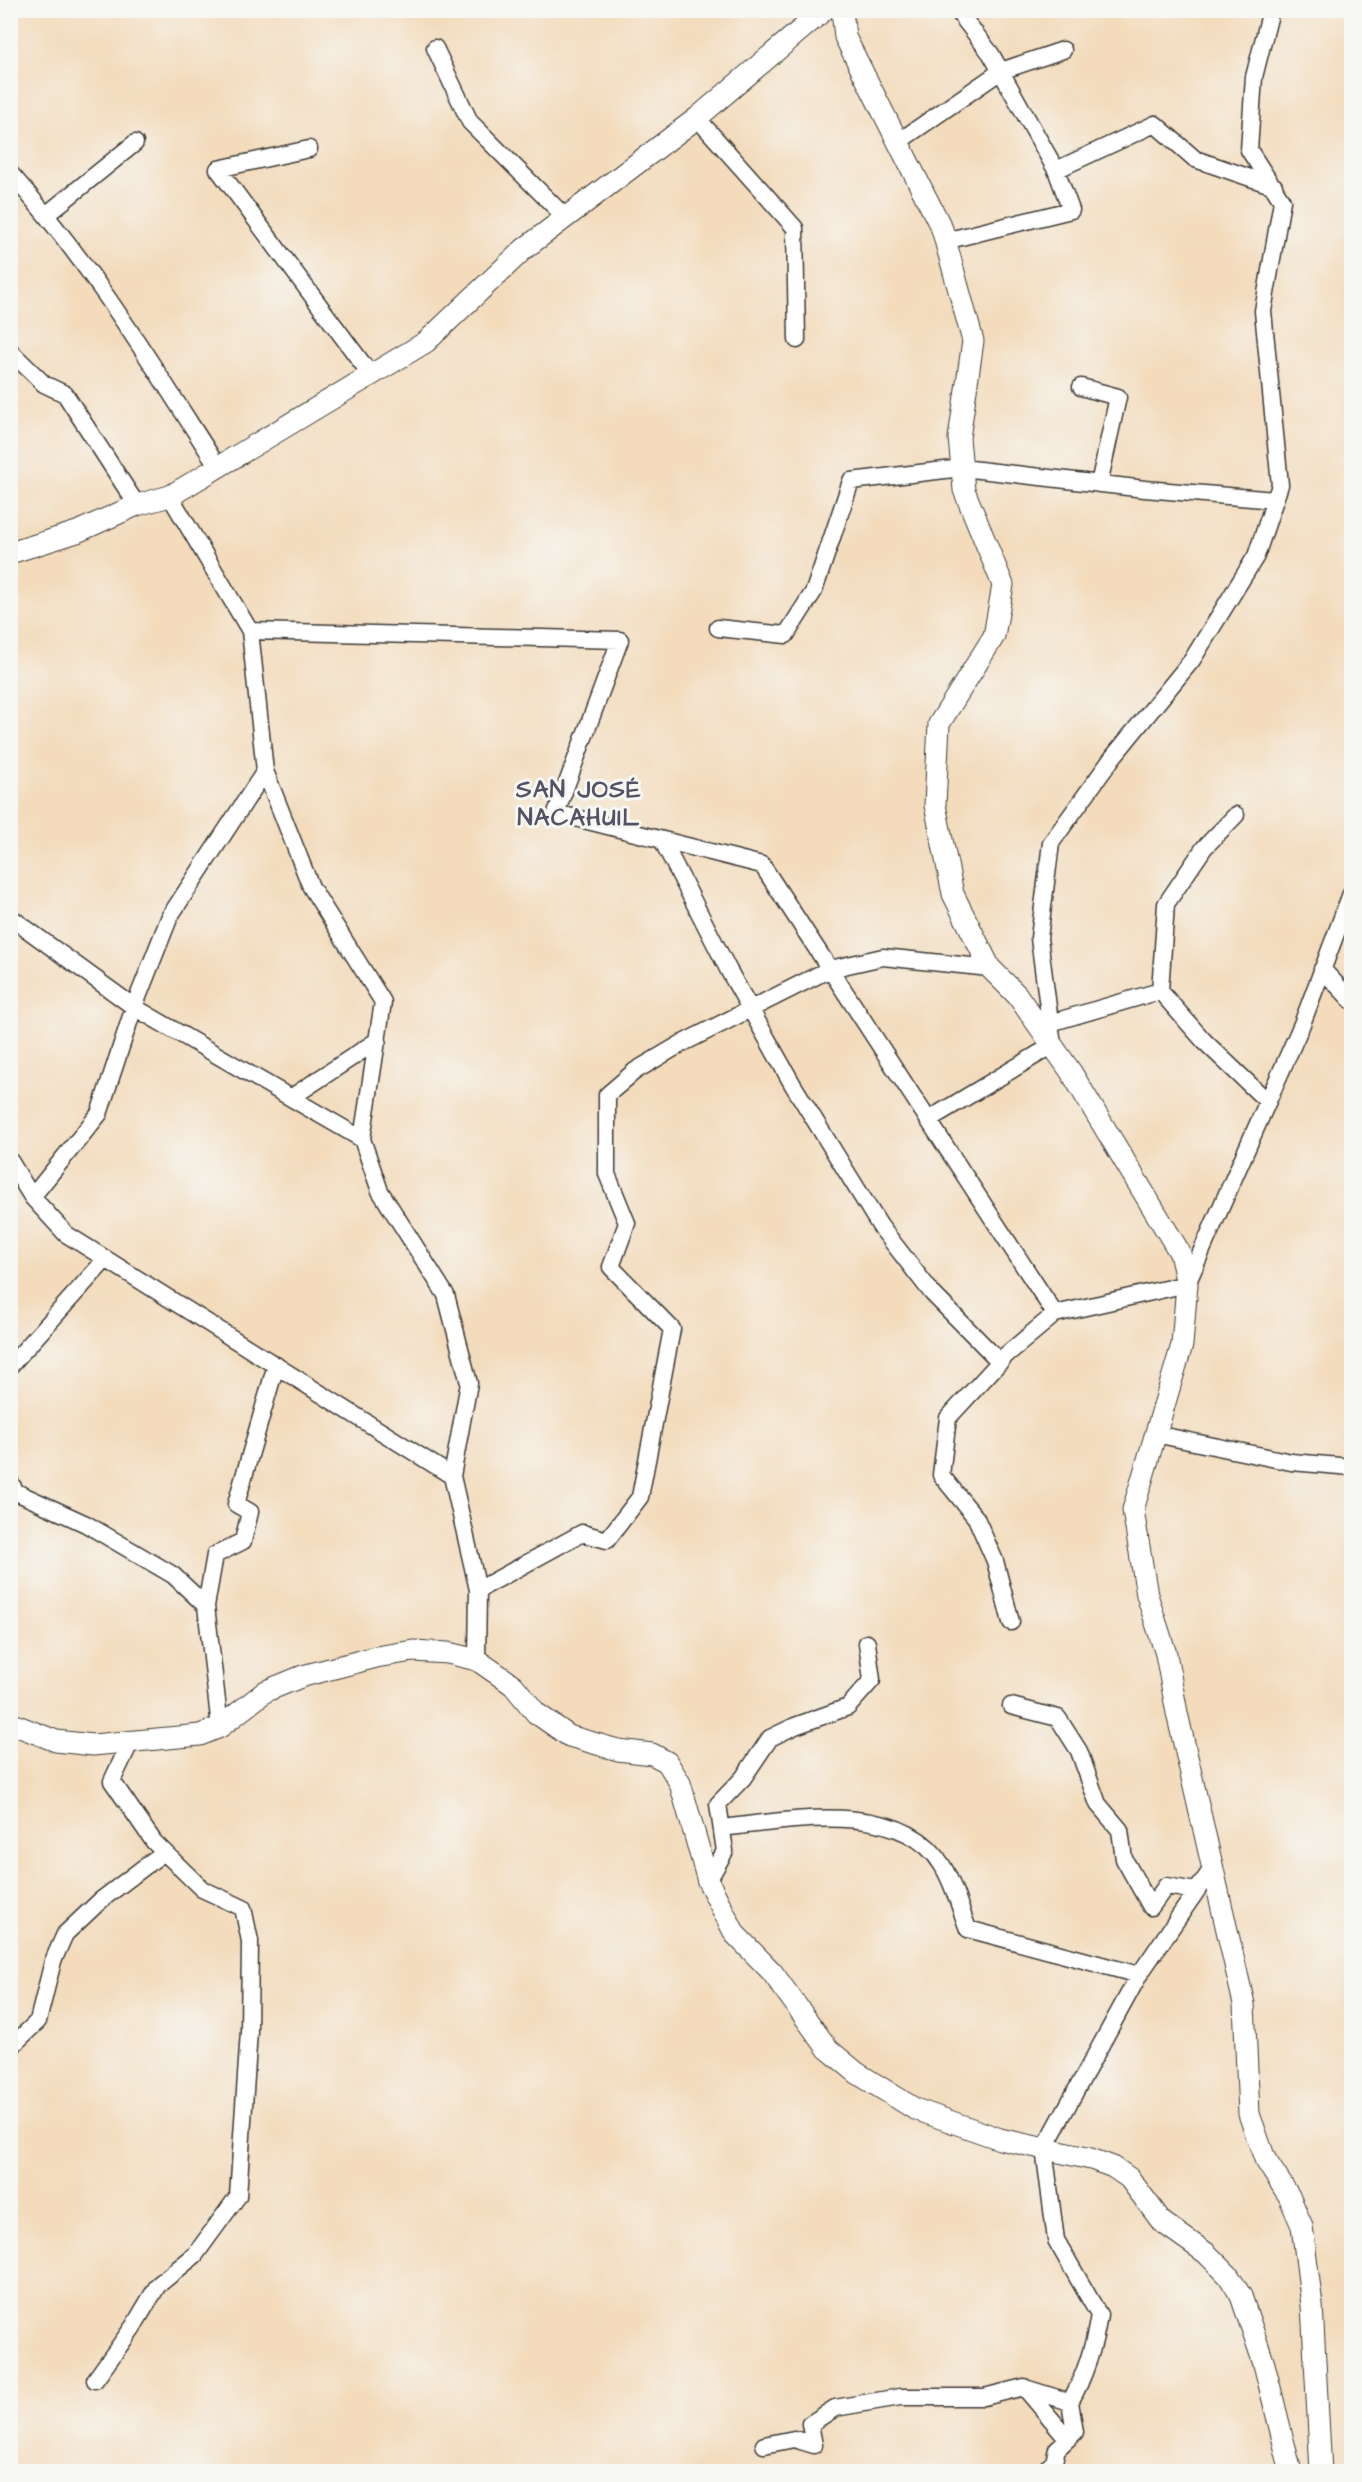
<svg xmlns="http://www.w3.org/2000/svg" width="1362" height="2482" font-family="'Architects Daughter',sans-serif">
<rect width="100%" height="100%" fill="#f6f6f2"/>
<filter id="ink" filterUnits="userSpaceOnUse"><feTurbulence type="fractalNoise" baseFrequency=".0167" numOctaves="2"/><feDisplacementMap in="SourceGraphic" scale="12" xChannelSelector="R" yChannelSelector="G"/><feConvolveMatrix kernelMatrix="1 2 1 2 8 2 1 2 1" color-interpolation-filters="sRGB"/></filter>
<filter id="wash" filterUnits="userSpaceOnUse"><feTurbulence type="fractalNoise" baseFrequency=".008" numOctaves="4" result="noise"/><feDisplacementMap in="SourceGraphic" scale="24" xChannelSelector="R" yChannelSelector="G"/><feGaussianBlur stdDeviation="1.35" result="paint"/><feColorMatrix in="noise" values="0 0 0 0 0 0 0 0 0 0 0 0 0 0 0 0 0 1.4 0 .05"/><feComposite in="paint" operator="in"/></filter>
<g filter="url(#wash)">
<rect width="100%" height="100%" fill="#f3dbbc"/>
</g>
<g filter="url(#ink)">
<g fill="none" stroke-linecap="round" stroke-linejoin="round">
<g stroke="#3c3934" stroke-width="19">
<path id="minor" d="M 957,10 L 991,54 L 1056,170
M 435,48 L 470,122 L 566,218
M 697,118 L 795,228 L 797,340
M 898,142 L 1001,71 L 1063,50
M 309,149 L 218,169 L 371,375
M 10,173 C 90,262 153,366 218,467
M 46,215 L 135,143
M 945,241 L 1071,210 L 1056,170 L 1155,124 L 1195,159 L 1274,186
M 10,351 L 44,384 L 65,394 L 137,505
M 1081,387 L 1118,397 L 1099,484
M 170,496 L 250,631 L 265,771 L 311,887 L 383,1002 L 362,1139 L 380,1191 L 446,1295 L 469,1383 L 452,1476
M 718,628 L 786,635 L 814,591 L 851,481 L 962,468 L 1145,489 L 1275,500
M 250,631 L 620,640 L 556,813 L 762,865 L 1055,1314 L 1187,1284 L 1302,1024 L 1352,891
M 1236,815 L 1204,848 L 1166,904 L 1160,991 L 1204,1041 L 1267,1101
M 662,840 L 729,971 L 793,1085 L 880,1226 L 932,1293 L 1000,1362
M 10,917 L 134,1007 L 362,1139
M 1322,969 L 1352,1001
M 1050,1023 L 1160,991
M 292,1097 L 378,1040
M 928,1120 L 1053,1045 L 1039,938 L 1051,843 L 1113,757 L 1192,660 L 1256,556 L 1280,485 L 1263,311 L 1282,201 L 1249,150 L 1254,77 L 1271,10
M 10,1161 L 32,1197 L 66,1234 L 452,1476 L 478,1590 L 477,1660
M 32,1197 L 99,1114 L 134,1007 L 170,916 L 265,771
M 10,1366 L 106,1259
M 1155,1434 L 1291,1462 L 1352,1467
M 10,1482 L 16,1492 L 86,1524 L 173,1575 L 206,1606 L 220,1727
M 478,1590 L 582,1533 L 607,1540 L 640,1497 L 672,1329 L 611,1267 L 627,1223 L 607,1174 L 607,1095 L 635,1071 L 679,1045 L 830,969 L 883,957 L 990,968
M 206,1606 L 215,1555 L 243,1541 L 250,1512 L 236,1504 L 276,1365
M 1011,1622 L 995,1561 L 976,1518 L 941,1475 L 948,1418 L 1006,1355 L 1055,1314
M 1011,1706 L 1058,1718 L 1079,1751 L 1098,1804 L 1120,1830 L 1124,1859 L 1151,1907 L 1166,1886 L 1196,1891
M 722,1828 C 786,1821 902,1798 942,1865 C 954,1884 960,1909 968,1929 L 1139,1975
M 708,1881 L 725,1851 L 718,1804 L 743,1778 L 770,1738 L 795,1726 L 848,1707 L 872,1680 L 867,1643
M 10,2048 L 38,2021 L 53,1961 L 65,1934 L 101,1900 L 164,1852
M 95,2380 L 133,2327 L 158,2285 L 195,2255 L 238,2196 L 249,2031 L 250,1941 L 243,1908 L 202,1889 L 154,1842 L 112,1781 L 130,1743
M 1025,2388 L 1070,2402
M 764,2445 L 794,2439 L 814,2445 L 810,2424 L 835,2408 L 900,2397 L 984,2397 L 1024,2387 L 1068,2439
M 1043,2472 L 1054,2462 L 1057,2449 L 1075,2432 L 1070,2402 C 1086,2374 1094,2347 1099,2315 L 1056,2240 L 1044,2149 L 1139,1975 L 1213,1867"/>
</g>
<g stroke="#3c3934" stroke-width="23">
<path id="tertiary" d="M 842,10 L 845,37 L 942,229 L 973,341 L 959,438 L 964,490 L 1003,585 L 994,636 L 939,724 L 935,805 L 953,894 L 990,968 L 1017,995 L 1071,1072 L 1180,1253 L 1187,1284 L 1182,1345 L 1133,1510 L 1147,1595 L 1166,1654 L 1177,1713 L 1244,2004 L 1249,2114 L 1265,2159 L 1289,2196 L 1302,2226 L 1312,2305 L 1321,2472
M 10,553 L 77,532 L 137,505 L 170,496 L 426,342 L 524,249 L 697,118 L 824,10
M 10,1723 L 56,1741 L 93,1745 L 200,1735 L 220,1727 L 266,1691 L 303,1676 L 376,1657 L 413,1651 L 448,1653 L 477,1660 L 513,1685 L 536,1713 L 569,1736 L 618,1750 L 652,1754 L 667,1762 L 680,1783 L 708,1881 L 735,1934 L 772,1972 L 828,2049 L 857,2073 L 915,2109 L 1000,2139 L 1091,2159 L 1113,2167 L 1129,2178 L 1162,2222 L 1206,2253 L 1228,2275 L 1241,2296 L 1264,2364 L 1291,2472"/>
</g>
<use href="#minor" stroke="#fff" stroke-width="16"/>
<use href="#tertiary" stroke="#fff" stroke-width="21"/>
</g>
</g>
<g text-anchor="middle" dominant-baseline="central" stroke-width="6" stroke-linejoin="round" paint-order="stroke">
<g font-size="24" font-weight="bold" letter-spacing="1.5" fill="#555265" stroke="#f6f6f2">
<text x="579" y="790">SAN JOSÉ<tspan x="579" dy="28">NACAHUIL</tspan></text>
</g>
</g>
<rect width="1362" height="2482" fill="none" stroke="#f6f6f2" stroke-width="36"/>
</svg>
